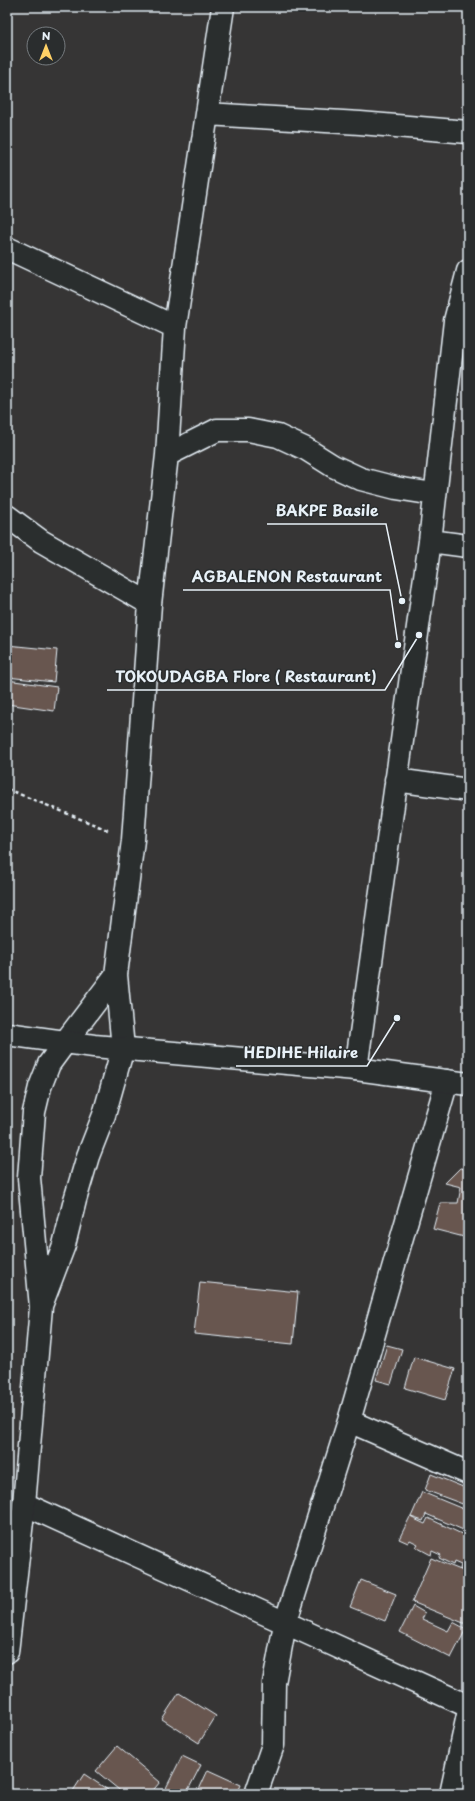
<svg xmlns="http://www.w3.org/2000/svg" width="475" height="1801" font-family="'Playpen Sans',sans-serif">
<rect width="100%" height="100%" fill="#363535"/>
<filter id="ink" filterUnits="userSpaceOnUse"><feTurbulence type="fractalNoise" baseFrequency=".025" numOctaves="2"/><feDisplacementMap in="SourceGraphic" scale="8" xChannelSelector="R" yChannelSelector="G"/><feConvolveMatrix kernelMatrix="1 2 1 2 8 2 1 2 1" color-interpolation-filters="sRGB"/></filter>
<g filter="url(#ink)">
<path fill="#675650" stroke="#e8f1f8" d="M 7,645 L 57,650 L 54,682 L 7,677 Z
M 7,680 L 57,687 L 54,711 L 7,704 Z
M 460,1168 L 468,1169 L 468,1238 L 433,1229 L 440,1203 L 458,1203 L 461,1187 L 445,1183 Z
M 200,1282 L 298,1292 L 293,1344 L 194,1334 Z
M 387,1345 L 402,1349 L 391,1384 L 376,1380 Z
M 414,1357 L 455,1369 L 445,1400 L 405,1388 Z
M 431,1474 L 468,1489 L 468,1506 L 425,1490 Z
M 422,1492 L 468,1511 L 468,1532 L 426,1514 L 423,1521 L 411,1517 Z
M 410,1517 L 425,1524 L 428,1518 L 468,1537 L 468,1573 L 460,1569 L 461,1565 L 454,1562 L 453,1565 L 439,1558 L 441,1555 L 432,1551 L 431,1555 L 416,1547 L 418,1544 L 410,1540 L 408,1543 L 399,1539 Z
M 431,1558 L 468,1573 L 468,1620 L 466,1624 L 412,1602 Z
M 361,1580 L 396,1594 L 385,1621 L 350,1607 Z
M 413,1606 L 425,1613 L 422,1619 L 448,1631 L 453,1622 L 466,1629 L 451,1658 L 400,1632 Z
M 179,1693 L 216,1716 L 199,1743 L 162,1719 Z
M 117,1746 L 160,1782 L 150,1794 L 124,1794 L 96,1771 Z
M 182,1756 L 201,1765 L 186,1794 L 163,1794 Z
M 208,1770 L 241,1785 L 237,1794 L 197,1794 Z
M 84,1774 L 108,1790 L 105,1794 L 71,1794 Z"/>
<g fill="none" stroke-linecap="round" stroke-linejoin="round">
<g stroke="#e8f1f8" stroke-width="25">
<path id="street" d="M 207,114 L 360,123 L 468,132
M 7,248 L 175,327
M 455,321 L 468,271
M 167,455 L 217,430 L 248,430 L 278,436 L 306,449 L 333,466 L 361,479 L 396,488 L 434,494
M 7,516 L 41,541 L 150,604
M 430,541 L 468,546
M 396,780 L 468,790
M 66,1041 L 116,975
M 123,1048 L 116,975 L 133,840 L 150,604 L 167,455 L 175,327 L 223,7
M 356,1069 L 430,541 L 455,321 L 468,322
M 349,1421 L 468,1473
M 24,1504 L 468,1706
M 256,1794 L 273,1745 L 274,1683 L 285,1624 L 349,1421 L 447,1081
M 451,1794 L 468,1715"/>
</g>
<g stroke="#e8f1f8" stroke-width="25">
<path id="secondary" d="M 7,1034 L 94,1046 L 356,1069 L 468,1084
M 42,1303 L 64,1245 L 75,1200 L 88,1156 L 104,1115 L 123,1048
M 7,1652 L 24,1504 L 41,1307 L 29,1178 L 34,1112 L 40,1087 L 49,1064 L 66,1041"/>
</g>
<path stroke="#e8f1f8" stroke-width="2.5" stroke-dasharray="4 3" stroke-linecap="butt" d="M 7,789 L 110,831"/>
<use href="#street" stroke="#2a2d2e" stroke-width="22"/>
<use href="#secondary" stroke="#2a2d2e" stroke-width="22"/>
</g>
</g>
<path fill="none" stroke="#e8f1f8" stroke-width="1.5" d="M402 601L386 524H267M398 645L390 590H183M419 635L385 690H107M397 1018L367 1066H236"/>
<g fill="#e8f1f8" stroke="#2a2d2e" stroke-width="1.5">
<circle cx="402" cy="601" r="4"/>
<circle cx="398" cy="645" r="4"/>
<circle cx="419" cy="635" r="4"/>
<circle cx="397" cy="1018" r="4"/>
</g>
<g font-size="15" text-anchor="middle" font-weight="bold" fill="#e8f1f8" stroke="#2a2d2e" stroke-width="3" stroke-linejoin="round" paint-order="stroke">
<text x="327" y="516">BAKPE Basile</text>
<text x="287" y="582">AGBALENON Restaurant</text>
<text x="246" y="682">TOKOUDAGBA Flore ( Restaurant)</text>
<text x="301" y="1058">HEDIHE Hilaire</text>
</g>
<rect width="475" height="1801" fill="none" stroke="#2a2d2e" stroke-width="24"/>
<rect x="12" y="12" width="451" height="1777" fill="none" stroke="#e8f1f8" stroke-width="1.5" filter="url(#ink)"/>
<g transform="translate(46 46)"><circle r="19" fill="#2a2d2e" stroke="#767b7f"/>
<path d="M0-3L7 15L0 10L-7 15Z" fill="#ffd166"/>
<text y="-6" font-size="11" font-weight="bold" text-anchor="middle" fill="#e8f1f8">N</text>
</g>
</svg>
